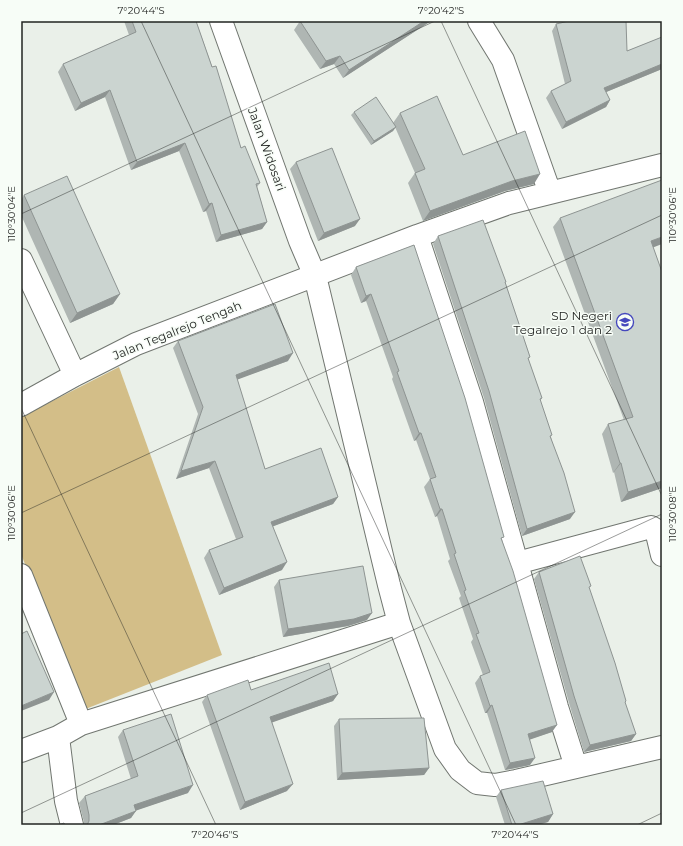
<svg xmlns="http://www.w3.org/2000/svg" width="683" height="846" font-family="Montserrat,sans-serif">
<rect width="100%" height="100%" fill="#eaf0e9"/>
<path fill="#d3be88" d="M 119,367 L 222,655 L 83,710 L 21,554 L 21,417 Z"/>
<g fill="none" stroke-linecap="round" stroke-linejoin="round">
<g stroke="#717670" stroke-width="24">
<path id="minor" d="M 221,21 L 300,241 L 315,276 L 389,585 L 399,623 L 445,749 L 460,770 L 477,783 L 495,785 L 516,781 L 662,747
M 479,21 L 503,60 L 550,193
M 417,236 L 472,402 L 557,707 L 576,767
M 21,260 L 75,375
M 21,405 L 75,375 L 136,344 L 417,236 L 509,203 L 662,165
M 517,563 L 651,527 L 656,530 L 662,555
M 21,575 L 81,724 L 58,737 L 66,801 L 72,825
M 81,724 L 399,623
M 21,751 L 58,737"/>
</g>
<use href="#minor" stroke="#fff" stroke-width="22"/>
</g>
<path fill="#afb6b3" d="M 124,21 L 196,21 L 241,148 L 260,183 L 257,187 L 267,222 L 262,229 L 216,242 L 206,211 L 203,212 L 179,151 L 131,170 L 105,97 L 75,111 L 58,72 L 63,64 L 129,35 Z
M 300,21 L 431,21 L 343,78 L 334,64 L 320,69 L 294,30 Z
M 556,24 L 627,51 L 662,37 L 662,69 L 606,92 L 610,100 L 606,107 L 562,129 L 546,98 L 551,91 L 565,84 L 552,31 Z
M 354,112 L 393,123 L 400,113 L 463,155 L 534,184 L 505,191 L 423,221 L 408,183 L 415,173 L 395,127 L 393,131 L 371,145 L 351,115 Z
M 296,162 L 355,226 L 318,241 L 290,169 Z
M 24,195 L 120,294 L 113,304 L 70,323 L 21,215 L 21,200 Z
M 560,218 L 653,247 L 662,272 L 662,488 L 621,502 L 614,472 L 613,473 L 602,434 L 608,424 L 624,420 L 553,227 Z
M 438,236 L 505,283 L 530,357 L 528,359 L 542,398 L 540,401 L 551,437 L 570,519 L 522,536 L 484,398 L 433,244 Z
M 414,245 L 502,539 L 552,732 L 530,739 L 530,765 L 505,770 L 487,713 L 485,713 L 475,683 L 480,676 L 483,675 L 471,642 L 473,639 L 459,598 L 461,596 L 448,561 L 450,559 L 437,516 L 435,517 L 424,487 L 430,479 L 416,440 L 414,441 L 392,379 L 393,377 L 366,301 L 361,303 L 351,275 L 356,267 Z
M 178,341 L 288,361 L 237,379 L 265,469 L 338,497 L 333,504 L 273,526 L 282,570 L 219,595 L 204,558 L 209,550 L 236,539 L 209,468 L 176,479 L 198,414 L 173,348 Z
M 539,572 L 589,589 L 626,701 L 625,703 L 636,734 L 631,741 L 584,752 L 569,703 L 534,579 Z
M 279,580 L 367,620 L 348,626 L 283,637 L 274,587 Z
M 251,690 L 338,694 L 333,701 L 272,722 L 287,791 L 240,810 L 202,702 L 207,695 Z
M 339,719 L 429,768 L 424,775 L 337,780 L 334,726 Z
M 123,730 L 188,793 L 136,810 L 131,818 L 113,825 L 84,825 L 84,822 L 79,803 L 85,796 L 131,779 L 118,737 Z
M 501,790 L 553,814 L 548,822 L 537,825 L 505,825 L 496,797 Z"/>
<path fill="#8e9492" d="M 424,21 L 431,21 L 343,78 L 349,70 Z
M 340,56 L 334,64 L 320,69 L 326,61 Z
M 662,64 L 662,69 L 599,95 L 604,88 Z
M 110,90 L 105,97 L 75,111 L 81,103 Z
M 610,100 L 606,107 L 562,129 L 566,122 Z
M 396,127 L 393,131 L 371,145 L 374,141 Z
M 185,143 L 179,151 L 131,170 L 137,162 Z
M 540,174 L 534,184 L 505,191 L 423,221 L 430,211 L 512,181 Z
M 212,203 L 206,211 L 203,212 L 209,204 Z
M 360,219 L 355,226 L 318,241 L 324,233 Z
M 267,222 L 262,229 L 216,242 L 221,235 Z
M 662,237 L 662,244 L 644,251 L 651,241 Z
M 120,294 L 113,304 L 70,323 L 77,313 Z
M 371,294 L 366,301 L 361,303 L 366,296 Z
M 293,353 L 288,361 L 231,382 L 236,375 Z
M 419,433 L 421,433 L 416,440 L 414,441 Z
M 215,461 L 209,468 L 176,479 L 181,471 Z
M 620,463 L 621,463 L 614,472 L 613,473 Z
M 662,481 L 662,488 L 621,502 L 628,492 Z
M 338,497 L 333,504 L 266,529 L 271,522 Z
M 440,509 L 442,509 L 437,516 L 435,517 Z
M 575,512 L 570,519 L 522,536 L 527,529 Z
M 287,562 L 282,570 L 219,595 L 224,588 Z
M 372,613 L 367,620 L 348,626 L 283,637 L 288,629 Z
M 54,692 L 49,700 L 21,711 L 21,706 Z
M 338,694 L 333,701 L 265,725 L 270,717 Z
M 492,705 L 487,713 L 485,713 L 490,706 Z
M 557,725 L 552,732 L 523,742 L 528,734 Z
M 636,734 L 631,741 L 584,752 L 590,745 Z
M 535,758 L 530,765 L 505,770 L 510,763 Z
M 429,768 L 424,775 L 337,780 L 342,773 Z
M 293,784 L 287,791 L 240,810 L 245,802 Z
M 193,785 L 188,793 L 129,813 L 134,805 Z
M 136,811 L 131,818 L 113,825 L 99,825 Z
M 553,814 L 548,822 L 537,825 L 518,825 Z"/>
<path fill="#cbd4d0" stroke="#8e9492" d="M 132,21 L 196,21 L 212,67 L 216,66 L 241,148 L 245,146 L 260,183 L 256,184 L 267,222 L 221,235 L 212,203 L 209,204 L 185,143 L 137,162 L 110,90 L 81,103 L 63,64 L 136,32 Z
M 300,21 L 424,21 L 349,70 L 340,56 L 326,61 Z
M 569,21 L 626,21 L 627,51 L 662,37 L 662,64 L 604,88 L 610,100 L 566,122 L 551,91 L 571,81 L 556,24 Z
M 437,96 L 463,155 L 525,131 L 540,174 L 512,181 L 430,211 L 415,173 L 425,169 L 400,113 Z
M 376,97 L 396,127 L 374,141 L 354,112 Z
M 332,148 L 360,219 L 324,233 L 296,162 Z
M 67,176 L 120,294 L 77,313 L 24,195 Z
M 662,180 L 662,237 L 651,241 L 662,272 L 662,481 L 628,492 L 621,463 L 620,463 L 608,424 L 633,417 L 560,218 Z
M 483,220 L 506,282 L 505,282 L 530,357 L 528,358 L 542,398 L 540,399 L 552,435 L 550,436 L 564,473 L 575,512 L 527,529 L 489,391 L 438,236 Z
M 414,245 L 465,398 L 504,537 L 501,538 L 513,571 L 557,725 L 528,734 L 535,758 L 510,763 L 492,705 L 490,706 L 480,676 L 490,672 L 476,634 L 479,633 L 464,591 L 466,590 L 454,554 L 456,553 L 442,509 L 440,509 L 430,479 L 436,477 L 421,433 L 419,433 L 397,372 L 399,371 L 371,294 L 366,296 L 356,267 Z
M 275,304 L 293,353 L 236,375 L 265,469 L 321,448 L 338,497 L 271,522 L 287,562 L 224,588 L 209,550 L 243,537 L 215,461 L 181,471 L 203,407 L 178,341 Z
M 580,556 L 591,586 L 589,587 L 615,663 L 626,701 L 625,702 L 636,734 L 590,745 L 574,696 L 539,572 Z
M 363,566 L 372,613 L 354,619 L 288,629 L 279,580 Z
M 27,631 L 54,692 L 21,706 L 21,633 L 21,634 Z
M 329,663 L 338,694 L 270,717 L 293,784 L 245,802 L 207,695 L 248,680 L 251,690 Z
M 171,714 L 193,785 L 134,805 L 136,811 L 99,825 L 87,825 L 89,821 L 89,815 L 85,796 L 138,776 L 123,730 Z
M 424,718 L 429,768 L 342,773 L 339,719 Z
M 543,781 L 553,814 L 518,825 L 512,825 L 501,790 Z
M 64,823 L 65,825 L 58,825 Z"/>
<path fill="none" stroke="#222422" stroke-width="1" stroke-opacity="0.45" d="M 141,21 L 516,825M 441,21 L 662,496M 21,214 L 435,21M 21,408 L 216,825M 21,513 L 662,215M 21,813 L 662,514M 637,825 L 662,813"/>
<defs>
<g id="school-ring" transform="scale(0.9)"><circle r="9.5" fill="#f7fdf7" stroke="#4547bd" stroke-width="1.5"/><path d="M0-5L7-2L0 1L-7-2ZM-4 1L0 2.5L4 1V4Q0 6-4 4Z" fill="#4547bd"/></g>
</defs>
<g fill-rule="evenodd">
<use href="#school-ring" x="625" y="322"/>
</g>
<g text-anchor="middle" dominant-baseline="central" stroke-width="3" stroke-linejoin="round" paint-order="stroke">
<g font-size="12" fill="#222422" stroke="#f7fdf7">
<text transform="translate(267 149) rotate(70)">Jalan Widosari</text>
<text transform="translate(177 330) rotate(-22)">Jalan Tegalrejo Tengah</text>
</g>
<g font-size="12" fill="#222422" stroke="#f7fdf7" text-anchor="end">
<text x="612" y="315">SD Negeri<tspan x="612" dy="14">Tegalrejo 1 dan 2</tspan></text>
</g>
</g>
<rect width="683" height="846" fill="none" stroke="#f7fdf7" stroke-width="44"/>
<rect x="22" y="22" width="639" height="802" fill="none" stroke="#222422" stroke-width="1.5"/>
<g font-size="10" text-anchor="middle" fill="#222422">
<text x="141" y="14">7°20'44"S</text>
<text x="441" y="14">7°20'42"S</text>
<text transform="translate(11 214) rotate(-90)" y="4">110°30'04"E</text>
<text transform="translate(672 215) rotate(-90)" y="4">110°30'06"E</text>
<text transform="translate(11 513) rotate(-90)" y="4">110°30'06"E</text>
<text transform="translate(672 514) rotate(-90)" y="4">110°30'08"E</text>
<text x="215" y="838">7°20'46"S</text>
<text x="515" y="838">7°20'44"S</text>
</g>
</svg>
